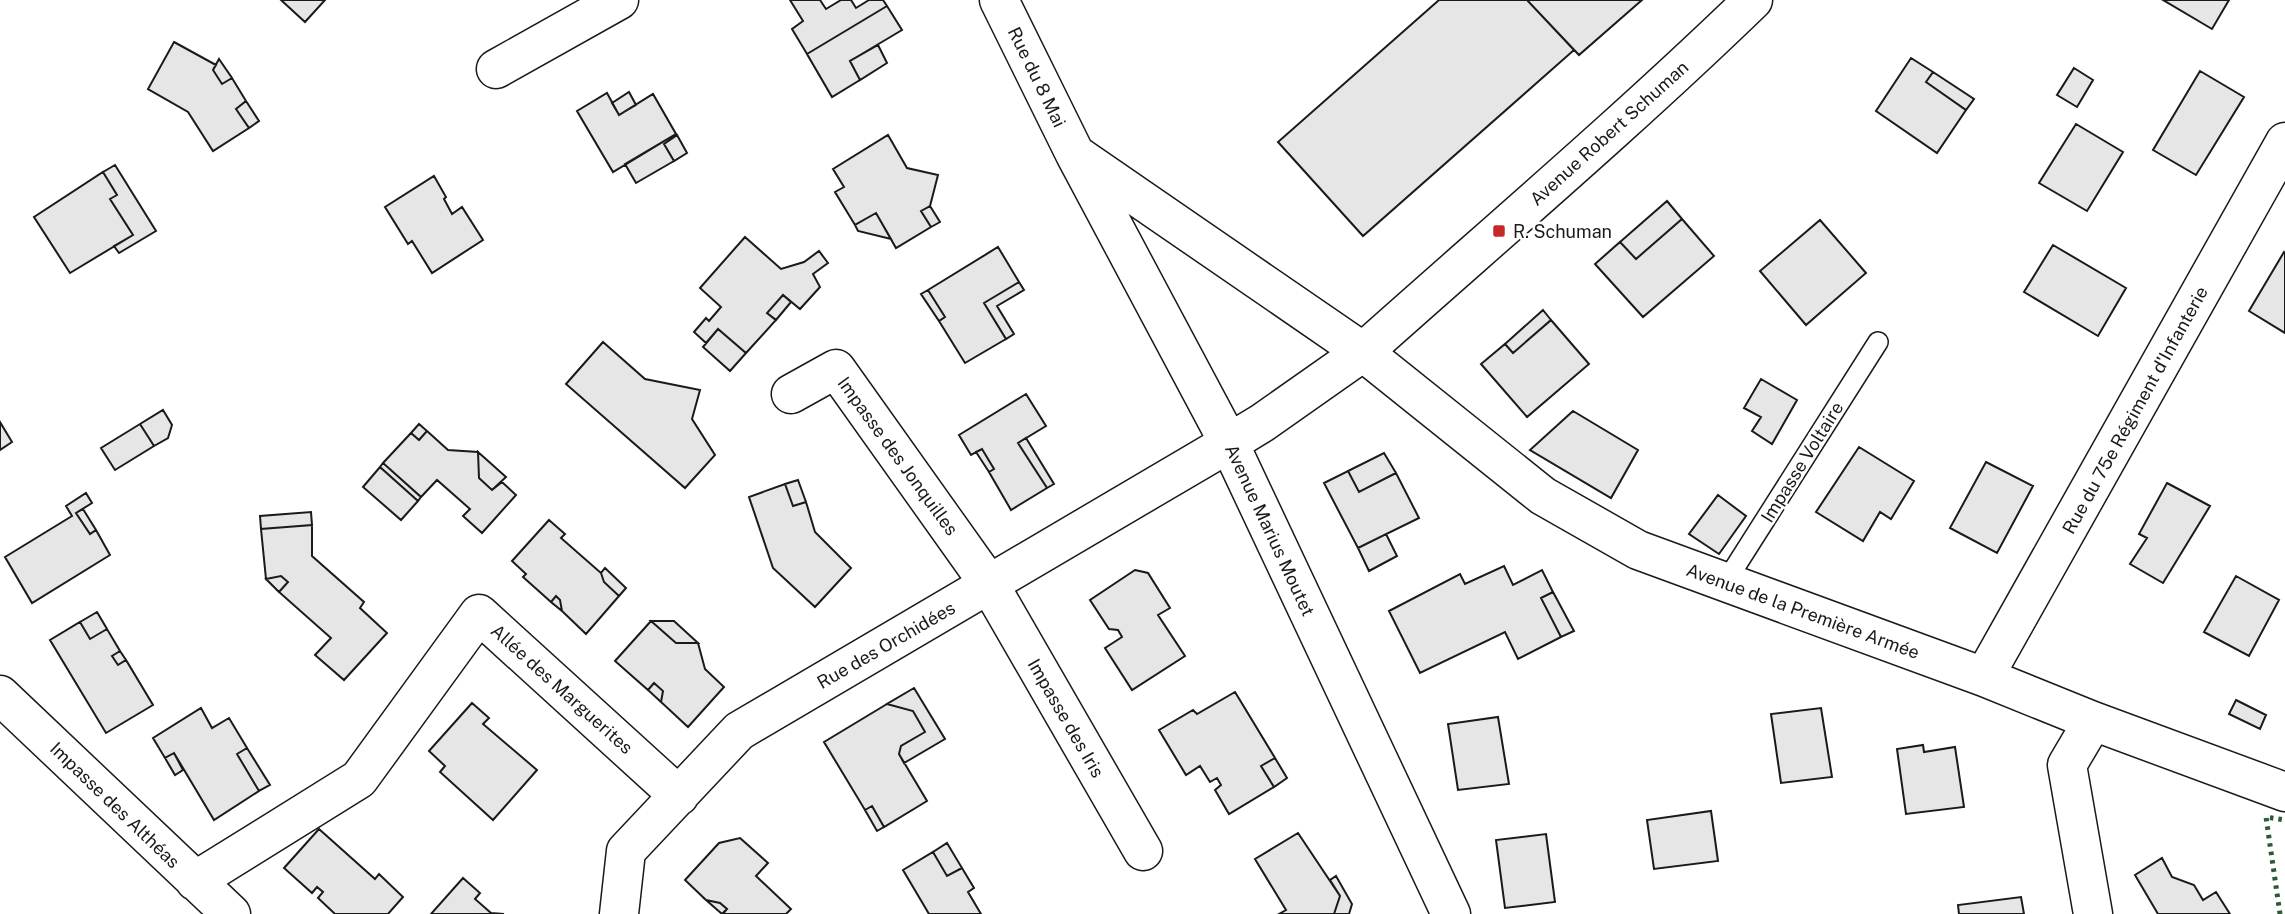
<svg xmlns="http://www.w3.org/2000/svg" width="2285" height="914" font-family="'Public Sans',sans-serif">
<rect width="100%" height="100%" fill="#fff"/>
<path fill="#e6e6e6" stroke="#1a1a1a" stroke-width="2" d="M 281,0 L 325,0 L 305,22 Z
M 790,0 L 820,0 L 826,9 L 841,0 L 851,0 L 856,8 L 869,0 L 883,0 L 887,6 L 807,54 L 792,29 L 803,21 Z
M 1439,0 L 1527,0 L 1574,50 L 1363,236 L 1278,142 Z
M 1527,0 L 1642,0 L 1579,55 Z
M 2163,0 L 2229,0 L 2212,29 Z
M 887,6 L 902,30 L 850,61 L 860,80 L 832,97 L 807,54 Z
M 174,42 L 216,65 L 213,70 L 222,84 L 232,78 L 246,101 L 236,109 L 249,128 L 213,151 L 188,112 L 148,89 Z
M 878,45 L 887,63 L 860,80 L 850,61 Z
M 1911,58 L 1933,72 L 1926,82 L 1966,110 L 1937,153 L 1876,111 Z
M 219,59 L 232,78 L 222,84 L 213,70 Z
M 2074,68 L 2093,80 L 2077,107 L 2057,95 Z
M 2200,71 L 2244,97 L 2196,175 L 2153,150 Z
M 1933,72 L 1974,99 L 1966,110 L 1926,82 Z
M 629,92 L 636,105 L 619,115 L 612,103 Z
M 607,93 L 619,115 L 653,94 L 676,134 L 613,172 L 577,111 Z
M 246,101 L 259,121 L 249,128 L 236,109 Z
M 2076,124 L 2123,152 L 2087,211 L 2039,183 Z
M 676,134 L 677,135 L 664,144 L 674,161 L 636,183 L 625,164 Z
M 677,135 L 687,153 L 674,161 L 664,144 Z
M 888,135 L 907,168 L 938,175 L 930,206 L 921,211 L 931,227 L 896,248 L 876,213 L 855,225 L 835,192 L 844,187 L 833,169 Z
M 115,165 L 156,231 L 119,253 L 114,246 L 133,235 L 110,199 L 117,195 L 103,172 Z
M 103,172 L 117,195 L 110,199 L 133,235 L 70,273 L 34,217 Z
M 434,176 L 446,197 L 444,199 L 452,214 L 462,207 L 483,240 L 432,273 L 412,241 L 408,244 L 385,207 Z
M 1667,201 L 1682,219 L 1636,259 L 1620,242 Z
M 930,206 L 940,222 L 931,227 L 921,211 Z
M 876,213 L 891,239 L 858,231 L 855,225 Z
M 1682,219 L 1714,256 L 1643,317 L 1595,264 L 1620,242 L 1636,259 Z
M 1820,220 L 1866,273 L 1806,325 L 1760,271 Z
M 745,237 L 781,269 L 804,262 L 819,251 L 828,263 L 813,274 L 820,287 L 800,309 L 783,295 L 767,313 L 776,320 L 746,353 L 718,329 L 706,343 L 694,332 L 706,318 L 709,321 L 721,307 L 700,288 Z
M 2053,245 L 2126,288 L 2098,336 L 2024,292 Z
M 998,247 L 1019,282 L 984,303 L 1006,339 L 965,363 L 939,321 L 945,317 L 928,290 Z
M 2284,252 L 2285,253 L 2285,333 L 2249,311 Z
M 1019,282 L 1024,290 L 997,306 L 1014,334 L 1006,339 L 984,303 Z
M 928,290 L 945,317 L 939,321 L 921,294 Z
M 783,295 L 791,302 L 776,320 L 767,313 Z
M 1543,310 L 1551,320 L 1513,353 L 1505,344 Z
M 1551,320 L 1589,364 L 1527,417 L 1481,364 L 1505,344 L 1513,353 Z
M 718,329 L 746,353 L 730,371 L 703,347 Z
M 603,342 L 645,379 L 700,390 L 692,419 L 715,455 L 685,488 L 566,384 Z
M 1761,379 L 1797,400 L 1772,444 L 1752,431 L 1761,417 L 1744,408 Z
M 1026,394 L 1046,426 L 1018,443 L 1047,488 L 1011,510 L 989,472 L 994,469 L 982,449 L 971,455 L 959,435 Z
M 163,410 L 172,425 L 168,438 L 154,446 L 140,424 Z
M 1573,411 L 1638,450 L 1611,498 L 1530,450 Z
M 0,422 L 12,442 L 0,450 Z
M 140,424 L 154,446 L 115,470 L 101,448 Z
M 419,424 L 427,431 L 419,440 L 411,433 Z
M 427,431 L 448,450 L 478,452 L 479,478 L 492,490 L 502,482 L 516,495 L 482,533 L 463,516 L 470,509 L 437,480 L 421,497 L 383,463 L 411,433 L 419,440 Z
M 1026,438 L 1054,484 L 1047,488 L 1018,443 Z
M 1859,447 L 1914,481 L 1891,519 L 1880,512 L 1863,541 L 1816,512 Z
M 982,449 L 994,469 L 989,472 L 976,452 Z
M 478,452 L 506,477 L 492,490 L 479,478 Z
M 1384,453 L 1396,473 L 1359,492 L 1348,471 Z
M 1986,462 L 2033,486 L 1997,553 L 1950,528 Z
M 383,463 L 421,497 L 418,501 L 380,467 Z
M 380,467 L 418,501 L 401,520 L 363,487 Z
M 1348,471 L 1359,492 L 1396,473 L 1419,518 L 1358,548 L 1324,483 Z
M 798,480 L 806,502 L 793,506 L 785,484 Z
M 2167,483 L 2210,506 L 2163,583 L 2130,564 L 2147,538 L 2139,534 Z
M 785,484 L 793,506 L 806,502 L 815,532 L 851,568 L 815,607 L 773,568 L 749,497 Z
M 86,493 L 92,503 L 76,513 L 90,534 L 96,530 L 110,555 L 32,603 L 5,557 L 72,516 L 66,506 Z
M 1718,495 L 1746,516 L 1719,554 L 1689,534 Z
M 83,509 L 96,530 L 90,534 L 76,513 Z
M 311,512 L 312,525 L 261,529 L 260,516 Z
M 549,520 L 565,534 L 561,538 L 601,573 L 604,582 L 619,596 L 586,634 L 562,611 L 560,600 L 556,596 L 551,602 L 523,577 L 526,574 L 512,561 Z
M 312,525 L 312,556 L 364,602 L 360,608 L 387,633 L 344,680 L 315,655 L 331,638 L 279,592 L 288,582 L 281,576 L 266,579 L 261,529 Z
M 1386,534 L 1397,556 L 1369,571 L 1358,548 Z
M 1504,566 L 1513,585 L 1542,570 L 1553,592 L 1541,598 L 1561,637 L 1518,659 L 1505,632 L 1420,673 L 1389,611 L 1460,574 L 1465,584 Z
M 605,568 L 626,588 L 619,596 L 604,582 L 601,573 Z
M 1135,570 L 1148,573 L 1170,608 L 1158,615 L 1185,656 L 1132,690 L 1105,648 L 1122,637 L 1118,630 L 1109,629 L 1090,600 Z
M 281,576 L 288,582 L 279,592 L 266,579 Z
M 2236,576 L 2279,600 L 2249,656 L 2204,632 Z
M 1553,592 L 1574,631 L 1561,637 L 1541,598 Z
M 556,596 L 560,600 L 562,611 L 551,602 Z
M 97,612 L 107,629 L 90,639 L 80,622 Z
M 651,621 L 676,643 L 698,643 L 705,669 L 724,687 L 688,727 L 661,702 L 663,691 L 654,683 L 648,690 L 615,661 Z
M 651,621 L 674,621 L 698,643 L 676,643 Z
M 80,622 L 90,639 L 107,629 L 120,651 L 112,656 L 118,665 L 126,660 L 153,705 L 106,733 L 50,640 Z
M 120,651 L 126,660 L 118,665 L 112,656 Z
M 654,683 L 663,691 L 661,702 L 648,690 Z
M 914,688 L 945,739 L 904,763 L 899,754 L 901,746 L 925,732 L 913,711 L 887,704 Z
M 1235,692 L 1275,758 L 1261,766 L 1274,787 L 1229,814 L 1215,790 L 1221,785 L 1217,778 L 1210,782 L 1200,766 L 1186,775 L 1159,730 L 1193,710 L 1197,714 Z
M 2236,700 L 2266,715 L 2260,729 L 2229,714 Z
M 472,703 L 489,718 L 483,724 L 537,770 L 493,820 L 440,772 L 445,766 L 429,751 Z
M 887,704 L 913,711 L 925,732 L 901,746 L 899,754 L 927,801 L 884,827 L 872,806 L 865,810 L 824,742 Z
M 201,708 L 212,728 L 229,718 L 247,748 L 237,754 L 259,791 L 214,820 L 174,753 L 165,758 L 153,738 Z
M 1821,708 L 1832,777 L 1781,783 L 1771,714 Z
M 1498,717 L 1509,784 L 1458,790 L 1448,724 Z
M 1923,745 L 1924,752 L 1955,747 L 1964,807 L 1906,814 L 1897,749 Z
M 247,748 L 270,785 L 259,791 L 237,754 Z
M 174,753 L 183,770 L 175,775 L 165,758 Z
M 1275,758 L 1287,778 L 1274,787 L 1261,766 Z
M 872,806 L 884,827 L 877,831 L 865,810 Z
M 1711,811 L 1718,861 L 1654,869 L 1647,820 Z
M 319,829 L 375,879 L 379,874 L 403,897 L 388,914 L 335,914 L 318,898 L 323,892 L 317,887 L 312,893 L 284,868 Z
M 1298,833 L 1340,896 L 1334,914 L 1279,914 L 1286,910 L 1255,859 Z
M 1546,834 L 1555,902 L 1505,908 L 1496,840 Z
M 740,838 L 768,863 L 756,876 L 791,909 L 786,914 L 723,914 L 727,909 L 720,903 L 706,900 L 685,880 L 719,843 Z
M 947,843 L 962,868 L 947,876 L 933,852 Z
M 933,852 L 947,876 L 962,868 L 974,888 L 968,892 L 981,914 L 929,914 L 903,870 Z
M 2162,858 L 2172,877 L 2194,885 L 2203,900 L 2216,892 L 2230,914 L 2158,914 L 2135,875 Z
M 1336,876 L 1352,904 L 1349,914 L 1334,914 L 1340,896 L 1330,880 Z
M 463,878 L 480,893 L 475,899 L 491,913 L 504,914 L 431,914 Z
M 2021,897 L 2024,914 L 1959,914 L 1958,905 Z
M 706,900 L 720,903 L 727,909 L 722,914 Z"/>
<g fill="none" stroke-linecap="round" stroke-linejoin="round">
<g stroke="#1a1a1a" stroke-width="22">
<path id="lane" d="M 1725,583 L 1878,342"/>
</g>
<g stroke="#1a1a1a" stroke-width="41">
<path id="street" d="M 999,0 L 1075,154 L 1229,443 L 1451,914
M 496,69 L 619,0
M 1075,154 L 1363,352 L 1543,496 L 1638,550 L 1984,677 L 2093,721 L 2285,792
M 791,394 L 836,369 L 989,584 L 1143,851
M 1984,677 L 2285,142
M 0,695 L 231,914
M 195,881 L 359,779 L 479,614 L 679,796
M 619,914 L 626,851 L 739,731 L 1229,443 L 1262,423 L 1363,352 C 1494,235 1627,122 1753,0
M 2093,914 L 2067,765 L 2093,721"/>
</g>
<use href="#lane" stroke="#fff" stroke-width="19"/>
<use href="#street" stroke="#fff" stroke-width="38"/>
<path stroke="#2b5a34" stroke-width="5" stroke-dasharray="3.5 5" stroke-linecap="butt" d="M 2280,914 L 2266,817 L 2285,820"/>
</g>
<rect fill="#c62828" stroke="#fff" stroke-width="2.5" x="1492" y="224" width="14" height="14" rx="3.5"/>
<g text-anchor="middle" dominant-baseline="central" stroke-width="5" stroke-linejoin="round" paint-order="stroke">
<g font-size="18" fill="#1a1a1a" stroke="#fff">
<text transform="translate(1037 77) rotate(64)">Rue du 8 Mai</text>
<text transform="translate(1609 133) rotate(-42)">Avenue Robert Schuman</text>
<text transform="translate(2135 410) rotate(-61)">Rue du 75e Régiment d'Infanterie</text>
<text transform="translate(898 456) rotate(54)">Impasse des Jonquilles</text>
<text transform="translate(1802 462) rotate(-58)">Impasse Voltaire</text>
<text transform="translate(1270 530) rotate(65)">Avenue Marius Moutet</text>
<text transform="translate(1803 611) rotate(20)">Avenue de la Première Armée</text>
<text transform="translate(886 645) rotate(-30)">Rue des Orchidées</text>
<text transform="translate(562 689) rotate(42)">Allée des Marguerites</text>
<text transform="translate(1066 718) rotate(60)">Impasse des Iris</text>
<text transform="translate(115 805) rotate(44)">Impasse des Althéas</text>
</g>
<g font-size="18" fill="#1a1a1a" stroke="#fff" text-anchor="start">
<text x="1513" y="231">R. Schuman</text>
</g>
</g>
</svg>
